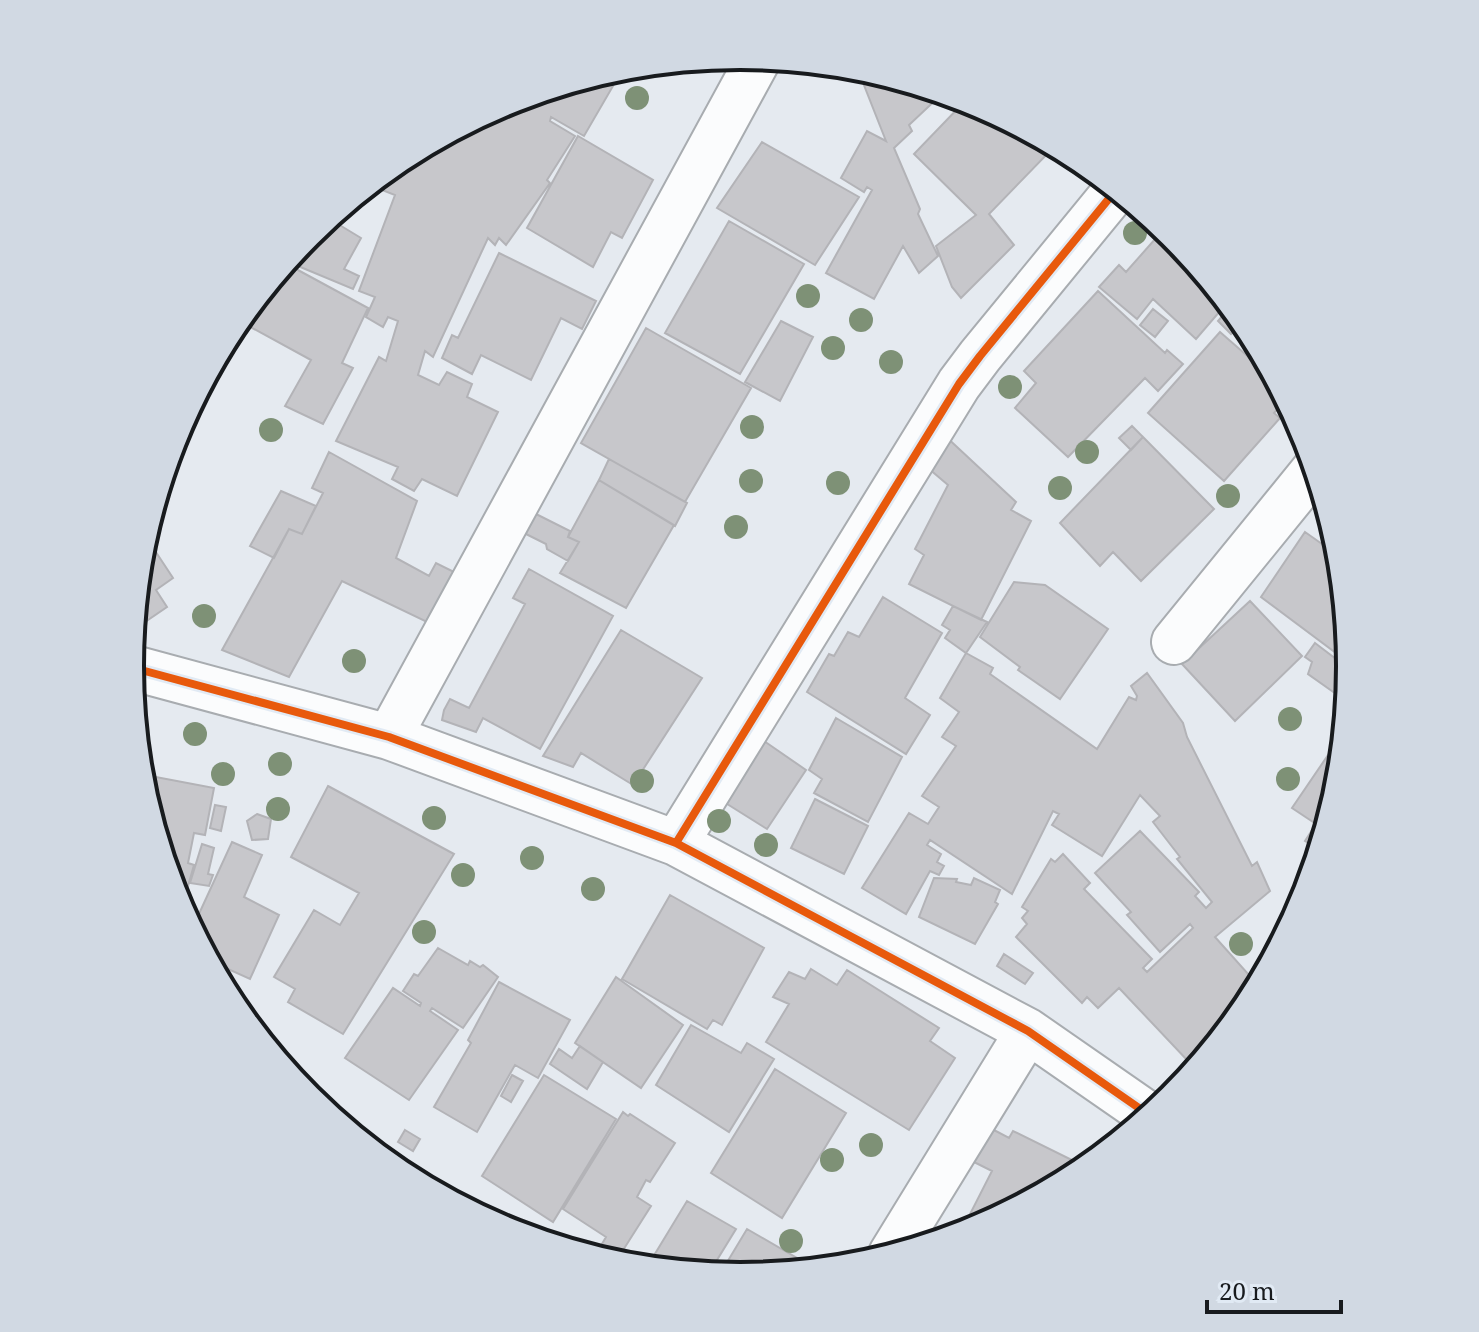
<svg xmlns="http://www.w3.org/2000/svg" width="1479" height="1332" font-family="'Noto Serif',serif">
<rect width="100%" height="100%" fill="#e5eaf0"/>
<path fill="#c7c7cb" stroke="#b3b3b7" stroke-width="2" d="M 624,67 L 584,136 L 551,117 L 550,121 L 575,136 L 547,180 L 550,183 L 506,245 L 499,238 L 495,245 L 488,238 L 433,357 L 425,351 L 418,375 L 439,385 L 447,372 L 472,384 L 467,397 L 498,412 L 457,496 L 422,479 L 414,491 L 392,479 L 398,467 L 336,441 L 379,357 L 386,361 L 398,321 L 388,317 L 383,327 L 366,317 L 375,297 L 359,291 L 395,195 L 377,188 L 388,169 L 401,159 L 506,102 Z
M 866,70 L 943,93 L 909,125 L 912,131 L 894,148 L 920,209 L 918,214 L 938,256 L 919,273 L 903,246 L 874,299 L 826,273 L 872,190 L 867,187 L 864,192 L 841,178 L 867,131 L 886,141 L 860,75 Z
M 966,100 L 973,103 L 1054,147 L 989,214 L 1014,245 L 961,298 L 952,287 L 936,246 L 976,215 L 914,154 Z
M 578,136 L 653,180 L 622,238 L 611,232 L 593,267 L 527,228 Z
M 762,142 L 859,197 L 815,265 L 717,208 Z
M 382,174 L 385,175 L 377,188 L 370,184 Z
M 328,218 L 361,238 L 344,269 L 359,276 L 353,289 L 286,261 L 308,234 Z
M 729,221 L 804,264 L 740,374 L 665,333 Z
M 1164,229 L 1171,235 L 1227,303 L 1196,339 L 1153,299 L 1137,319 L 1099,287 L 1119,265 L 1126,272 Z
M 499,253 L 596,301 L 582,329 L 561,318 L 531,380 L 481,355 L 472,374 L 442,358 L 452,335 L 458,338 Z
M 285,263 L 368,308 L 342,363 L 353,368 L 323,424 L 285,406 L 311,360 L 243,323 L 257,297 Z
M 1098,291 L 1165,353 L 1167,350 L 1183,364 L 1158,391 L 1145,378 L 1068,457 L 1015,408 L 1036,383 L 1024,371 Z
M 1230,307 L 1243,322 L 1231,334 L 1218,321 Z
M 1153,309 L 1168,321 L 1155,337 L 1140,325 Z
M 781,321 L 813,337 L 780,401 L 745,382 Z
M 646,328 L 751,388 L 685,502 L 581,443 Z
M 1220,332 L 1276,381 L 1286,400 L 1274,413 L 1280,418 L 1224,481 L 1148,413 Z
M 1132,426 L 1143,437 L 1131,450 L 1119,438 Z
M 942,433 L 1016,502 L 1011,510 L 1031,521 L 981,620 L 909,584 L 924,555 L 915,549 L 948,485 L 921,462 Z
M 1143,437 L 1214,509 L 1141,581 L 1113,552 L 1100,566 L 1060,523 Z
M 329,452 L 417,501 L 396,558 L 429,576 L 436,563 L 454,572 L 427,622 L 342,581 L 289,677 L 222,650 L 289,529 L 302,534 L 323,493 L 312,488 Z
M 609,459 L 687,503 L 675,526 L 599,480 Z
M 599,480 L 674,525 L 626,608 L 560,573 L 579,542 L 568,537 Z
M 281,491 L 316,506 L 302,534 L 289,529 L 274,558 L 250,546 Z
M 534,513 L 570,531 L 568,537 L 579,542 L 568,561 L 547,549 L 546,544 L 522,532 Z
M 1305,532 L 1339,556 L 1347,645 L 1340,656 L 1261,597 Z
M 146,537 L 173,578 L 156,590 L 167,607 L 139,626 L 134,619 L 141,547 Z
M 529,569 L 613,616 L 540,749 L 483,718 L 476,732 L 442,720 L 444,710 L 450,699 L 469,708 L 525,604 L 513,598 Z
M 1014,582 L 1045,585 L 1108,629 L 1060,699 L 1018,670 L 1020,667 L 980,637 Z
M 883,597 L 942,633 L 905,698 L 930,715 L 906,754 L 807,692 L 829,654 L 834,656 L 848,632 L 859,637 Z
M 1250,601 L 1302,656 L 1235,721 L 1182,664 Z
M 953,606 L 987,622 L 966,653 L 945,638 L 950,630 L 942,625 Z
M 621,630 L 702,678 L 633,785 L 581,753 L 573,767 L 543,756 Z
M 1315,643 L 1340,662 L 1348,650 L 1349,666 L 1346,701 L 1308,674 L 1312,662 L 1305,657 Z
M 966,653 L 993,668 L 990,674 L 1097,749 L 1129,697 L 1136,700 L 1137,696 L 1131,686 L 1147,673 L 1183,723 L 1187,737 L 1252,866 L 1257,862 L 1270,891 L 1215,937 L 1258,985 L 1246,1005 L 1184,1081 L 1175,1073 L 1188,1061 L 1119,988 L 1098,1008 L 1087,997 L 1082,1003 L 1016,937 L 1027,924 L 1022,918 L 1028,911 L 1022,907 L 1051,859 L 1055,862 L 1063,854 L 1090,883 L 1084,889 L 1152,959 L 1143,968 L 1147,972 L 1193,928 L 1190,924 L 1160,952 L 1127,915 L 1131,912 L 1095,873 L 1140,831 L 1199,892 L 1195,896 L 1206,908 L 1212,902 L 1177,859 L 1180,857 L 1153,822 L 1160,816 L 1140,795 L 1102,856 L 1052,825 L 1059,814 L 1053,811 L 1012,894 L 930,840 L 927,845 L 941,854 L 937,862 L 944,866 L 939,875 L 930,871 L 906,914 L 862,888 L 909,813 L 928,824 L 939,807 L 922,796 L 956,746 L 942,737 L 959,712 L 940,698 Z
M 836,718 L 902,757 L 868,822 L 814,793 L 822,779 L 809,770 Z
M 1343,733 L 1338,785 L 1318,849 L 1305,841 L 1316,824 L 1292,808 Z
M 764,741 L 806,770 L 767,829 L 724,802 Z
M 140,774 L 214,788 L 205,835 L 194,833 L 188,863 L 194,865 L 188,886 L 171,882 L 141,785 Z
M 328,786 L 454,854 L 343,1034 L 288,1002 L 295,989 L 274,977 L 314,910 L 340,925 L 359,893 L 291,857 Z
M 815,799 L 868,826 L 844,874 L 791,848 Z
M 215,805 L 226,807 L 221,831 L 210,828 Z
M 257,814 L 271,819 L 268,839 L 252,840 L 247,821 Z
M 232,842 L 262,855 L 244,897 L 279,915 L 250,979 L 208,960 L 192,929 Z
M 202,844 L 214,848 L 208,874 L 213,875 L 209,886 L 190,883 Z
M 934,878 L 957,879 L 956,882 L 971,885 L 974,878 L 1000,890 L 995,902 L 998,904 L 975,944 L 919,917 Z
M 670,895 L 764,948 L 722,1025 L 713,1020 L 707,1029 L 622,979 Z
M 438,948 L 468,965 L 470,961 L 480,967 L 483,965 L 498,977 L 463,1028 L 432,1008 L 430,1011 L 458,1030 L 409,1100 L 345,1058 L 393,988 L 420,1006 L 421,1003 L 403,991 L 414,974 L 418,976 Z
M 1276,949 L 1265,970 L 1260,964 Z
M 1004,954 L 1033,973 L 1025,984 L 997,966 Z
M 811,969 L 837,985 L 847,970 L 939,1028 L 930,1041 L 955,1058 L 909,1130 L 766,1042 L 789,1004 L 773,997 L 789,972 L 805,979 Z
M 616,977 L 683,1025 L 641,1088 L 575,1043 Z
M 499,982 L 570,1020 L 538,1078 L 515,1065 L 477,1132 L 434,1107 L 471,1043 L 468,1040 Z
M 691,1025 L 741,1053 L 747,1043 L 774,1059 L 729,1132 L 656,1085 Z
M 580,1046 L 603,1062 L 587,1089 L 550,1064 L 559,1049 L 572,1058 Z
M 775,1069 L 846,1113 L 782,1218 L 711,1173 Z
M 512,1075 L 523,1081 L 511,1102 L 501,1096 Z
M 544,1075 L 616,1119 L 553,1222 L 482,1176 Z
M 623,1112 L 628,1116 L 630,1114 L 675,1143 L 650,1182 L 646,1180 L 637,1197 L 651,1206 L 620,1255 L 602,1244 L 606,1237 L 563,1209 Z
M 992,1129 L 1009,1138 L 1013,1131 L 1086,1167 L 1078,1173 L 979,1226 L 967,1220 L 992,1171 L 972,1161 Z
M 405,1130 L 420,1139 L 413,1151 L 398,1142 Z
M 687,1201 L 736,1229 L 709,1273 L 647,1267 Z
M 747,1229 L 816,1269 L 739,1276 L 720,1274 Z"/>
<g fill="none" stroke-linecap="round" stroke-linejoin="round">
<g stroke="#a8acb0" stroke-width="48">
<path id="minor" d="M 1174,642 L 1314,470
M 130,667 L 389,737 L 676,843 L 1028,1031 L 1149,1115
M 389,737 L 759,58
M 676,843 L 959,384 L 980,356 L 1116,190
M 891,1254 L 1028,1031"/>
</g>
<use href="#minor" stroke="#fbfcfd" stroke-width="44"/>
<g stroke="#e1eaf4" stroke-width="13">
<path id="cycleway" d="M 130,667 L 389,737 L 676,843 L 1028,1031 L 1149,1115
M 676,843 L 959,384 L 980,356 L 1116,190"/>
</g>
<use href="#cycleway" stroke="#e8590c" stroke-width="8"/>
</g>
<g fill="#7e9176">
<circle cx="637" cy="98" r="12"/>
<circle cx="1135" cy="233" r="12"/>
<circle cx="808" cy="296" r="12"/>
<circle cx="861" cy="320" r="12"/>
<circle cx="833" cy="348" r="12"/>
<circle cx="891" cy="362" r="12"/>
<circle cx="1010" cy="387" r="12"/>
<circle cx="752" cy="427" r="12"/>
<circle cx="271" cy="430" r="12"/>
<circle cx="1087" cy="452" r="12"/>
<circle cx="751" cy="481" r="12"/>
<circle cx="838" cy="483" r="12"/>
<circle cx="1060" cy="488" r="12"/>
<circle cx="1228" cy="496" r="12"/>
<circle cx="736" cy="527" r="12"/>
<circle cx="204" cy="616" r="12"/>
<circle cx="354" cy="661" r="12"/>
<circle cx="1290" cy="719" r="12"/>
<circle cx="195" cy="734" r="12"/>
<circle cx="280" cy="764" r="12"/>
<circle cx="223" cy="774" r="12"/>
<circle cx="1288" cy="779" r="12"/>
<circle cx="642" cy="781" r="12"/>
<circle cx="278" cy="809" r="12"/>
<circle cx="434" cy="818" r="12"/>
<circle cx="719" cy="821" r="12"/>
<circle cx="766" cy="845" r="12"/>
<circle cx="532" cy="858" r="12"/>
<circle cx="463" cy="875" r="12"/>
<circle cx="593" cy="889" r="12"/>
<circle cx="424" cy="932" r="12"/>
<circle cx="1241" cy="944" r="12"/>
<circle cx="871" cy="1145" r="12"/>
<circle cx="832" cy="1160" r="12"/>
<circle cx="791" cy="1241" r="12"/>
</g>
<path d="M0 0H1479V1332H0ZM144 666a596 596 0 1 1 1192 0a596 596 0 1 1-1192 0Z" fill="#d1d9e3" fill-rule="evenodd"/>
<path fill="none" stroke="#181b1e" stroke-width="4" d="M144 666a596 596 0 1 1 1192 0a596 596 0 1 1-1192 0Z"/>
<path d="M1207 1300v12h134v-12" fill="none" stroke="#181b1e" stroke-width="4"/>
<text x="1219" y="1300" font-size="24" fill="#181b1e" stroke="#e1eaf4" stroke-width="6" paint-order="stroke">20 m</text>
</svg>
